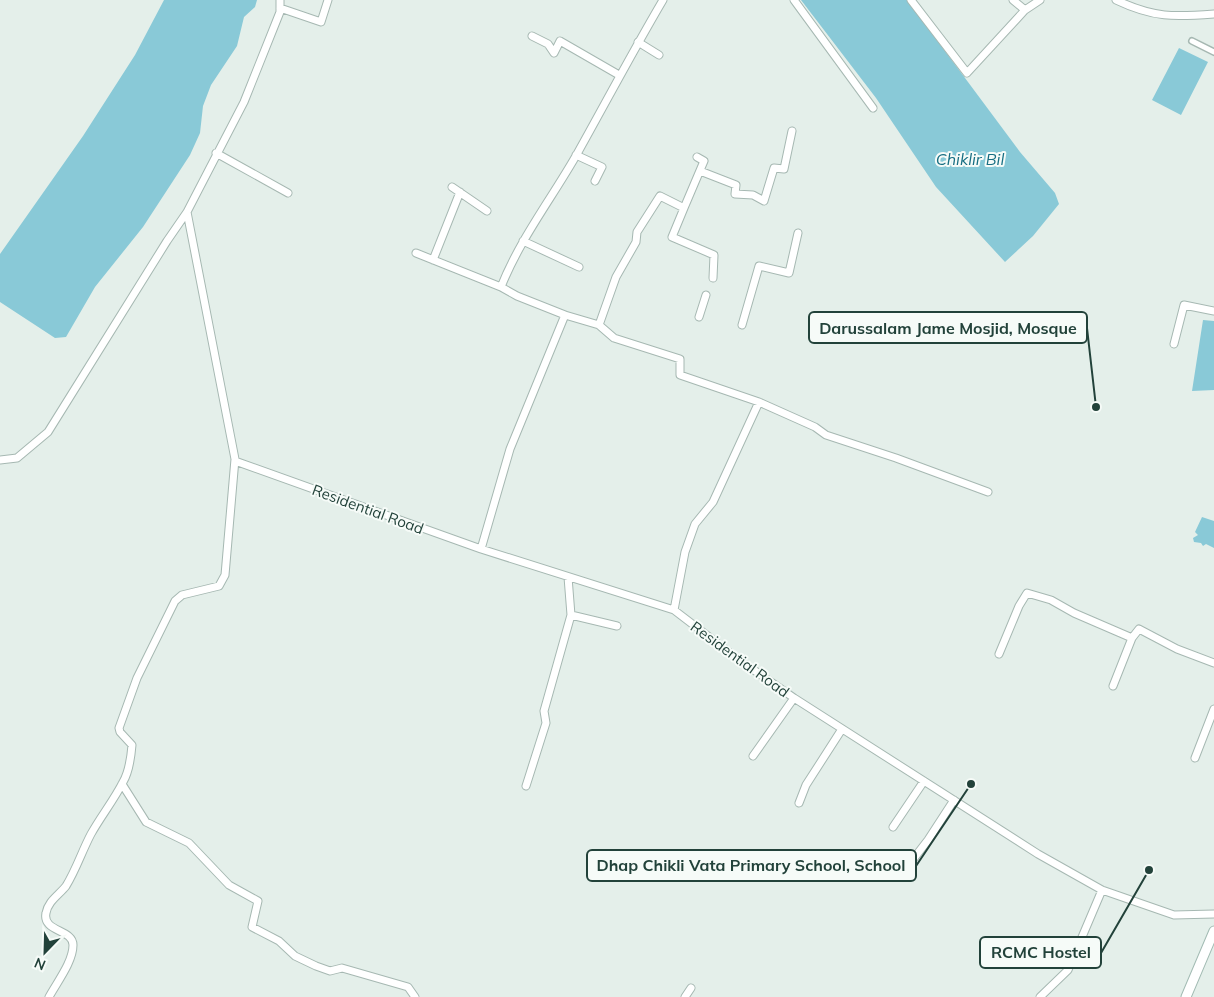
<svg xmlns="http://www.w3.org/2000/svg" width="1214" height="997" font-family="Mulish,sans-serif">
<rect width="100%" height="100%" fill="#e4efea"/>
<path fill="#89c9d7" d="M 164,0 L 257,0 L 255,7 L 244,17 L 237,46 L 211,85 L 203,106 L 200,133 L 190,155 L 143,227 L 95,287 L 66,337 L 55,338 L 0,302 L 0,254 L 83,136 L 135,55 Z
M 801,0 L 907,0 L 1020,152 L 1055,193 L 1059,204 L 1033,236 L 1005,262 L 936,187 L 876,98 Z
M 1179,48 L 1208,62 L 1181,115 L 1152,100 Z
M 1203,320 L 1214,321 L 1214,390 L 1192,391 Z
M 1202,517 L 1214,521 L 1214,548 L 1206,544 L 1203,546 L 1201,543 L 1194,542 L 1193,538 L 1198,535 L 1195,532 Z"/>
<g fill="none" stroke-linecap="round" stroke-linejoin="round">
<g stroke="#a6b8b2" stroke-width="8">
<path id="pedestrian" d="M 1192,41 L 1214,52"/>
</g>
<g stroke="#a6b8b2" stroke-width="9">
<path id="minor" d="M 794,0 L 873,108
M 911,0 L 967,73 L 1025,10 L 1040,0
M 1013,0 L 1025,10
M 1116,0 C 1154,18 1174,17 1214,14
M 280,8 L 321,22 L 328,0
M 532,36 L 548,44 L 554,53 L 560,41 L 619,75
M 638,42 L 659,55
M 216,153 L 288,193
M 576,155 L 602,167 L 595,181
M 700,171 L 736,185 L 735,194 L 753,195 L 764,201 L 774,168 L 784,169 L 792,131
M 452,187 L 487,211
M 684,208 L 672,237 L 714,255 L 713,278
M 523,241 L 579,267
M 416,253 L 501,287
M 433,260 L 460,192
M 565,315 L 599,325 L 614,338 L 680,359 L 680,375 L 759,402 L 815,427 L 826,435 L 896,458 L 988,492
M 699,317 L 706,295
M 599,325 L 616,277 L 636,242 L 637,232 L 660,196 L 684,208 L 704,161 L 697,157
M 742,325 L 759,266 L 789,273 L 798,233
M 1174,344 L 1184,305 L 1214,311
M 0,460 L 17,458 L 48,432 L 167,241 L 187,212
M 235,461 L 481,549 L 674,610 L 738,659 L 794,698 L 1038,854 L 1102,890 L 1174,915 L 1214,914
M 481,549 L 510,449 L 565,315 L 517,296 L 501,287 C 520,239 552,198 577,154 C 606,102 633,51 663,0
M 674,610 L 685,552 L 695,524 L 713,502 L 759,402
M 571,615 L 617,626
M 999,654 L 1019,606 L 1027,593 L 1051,600 L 1074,613 L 1132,638
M 1113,686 L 1132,638 L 1139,629 L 1177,649 L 1214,663
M 753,756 L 794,698
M 1195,758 L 1214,709
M 122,784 L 146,822 L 189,843 L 229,885 L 258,901 L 252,927 L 279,941 L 295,956 L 316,966 L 330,971 L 342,968 L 408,987 L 415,997
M 526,786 L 546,723 L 544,711 L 571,615 L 568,577
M 799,803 L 806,785 L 842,729
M 893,827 L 924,781
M 901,875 L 928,840 L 954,800
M 49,997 C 57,982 73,962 73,945 C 73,929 42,932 46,913 C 48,901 59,895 66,886 C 76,870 82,851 91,834 C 101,816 114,800 123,782 C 129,772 131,757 132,745 L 120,732 L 119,728 L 137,678 L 175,601 L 182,595 L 219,586 L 225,575 L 235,459 L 187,212 L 244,102 L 280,12 L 280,0
M 685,997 L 691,988
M 1040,997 L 1068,970 L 1102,890"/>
</g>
<g stroke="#a2bbb3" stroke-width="11">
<path id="secondary" d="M 1186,997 L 1214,931"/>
</g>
<use href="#pedestrian" stroke="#fff" stroke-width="5"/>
<use href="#minor" stroke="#fff" stroke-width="7"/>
<use href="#secondary" stroke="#fff" stroke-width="9"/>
</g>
<g text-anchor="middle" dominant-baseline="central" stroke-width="4" stroke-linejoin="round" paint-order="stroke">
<g font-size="15" fill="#22423a" stroke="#f6fbf8">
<text transform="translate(368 509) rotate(20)">Residential Road</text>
<text transform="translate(740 659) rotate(36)">Residential Road</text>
</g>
<g font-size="16" font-style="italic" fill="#176e83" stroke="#f6fbf8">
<text x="970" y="159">Chiklir Bil</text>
</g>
</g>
<path fill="none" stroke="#22423a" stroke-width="2" d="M1096 407L1087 328M971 784L916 866M1149 870L1101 953"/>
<g fill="#22423a" stroke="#f6fbf8" stroke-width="2">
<circle cx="1096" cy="407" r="5"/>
<circle cx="971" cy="784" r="5"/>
<circle cx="1149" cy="870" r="5"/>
</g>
<g fill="#f6fbf8" stroke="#22423a" stroke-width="2">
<rect x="809" y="312" width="278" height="31" rx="5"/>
<rect x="587" y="850" width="329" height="31" rx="5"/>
<rect x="980" y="937" width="121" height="31" rx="5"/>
</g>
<g font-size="16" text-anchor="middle" font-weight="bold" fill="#22423a">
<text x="948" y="334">Darussalam Jame Mosjid, Mosque</text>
<text x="751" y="871">Dhap Chikli Vata Primary School, School</text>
<text x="1041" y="958">RCMC Hostel</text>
</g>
<g transform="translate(45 952) rotate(203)" stroke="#f6fbf8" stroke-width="4" paint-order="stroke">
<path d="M0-4L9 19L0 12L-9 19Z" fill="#22423a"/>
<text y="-8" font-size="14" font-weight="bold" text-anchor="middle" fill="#22423a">N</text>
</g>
</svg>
